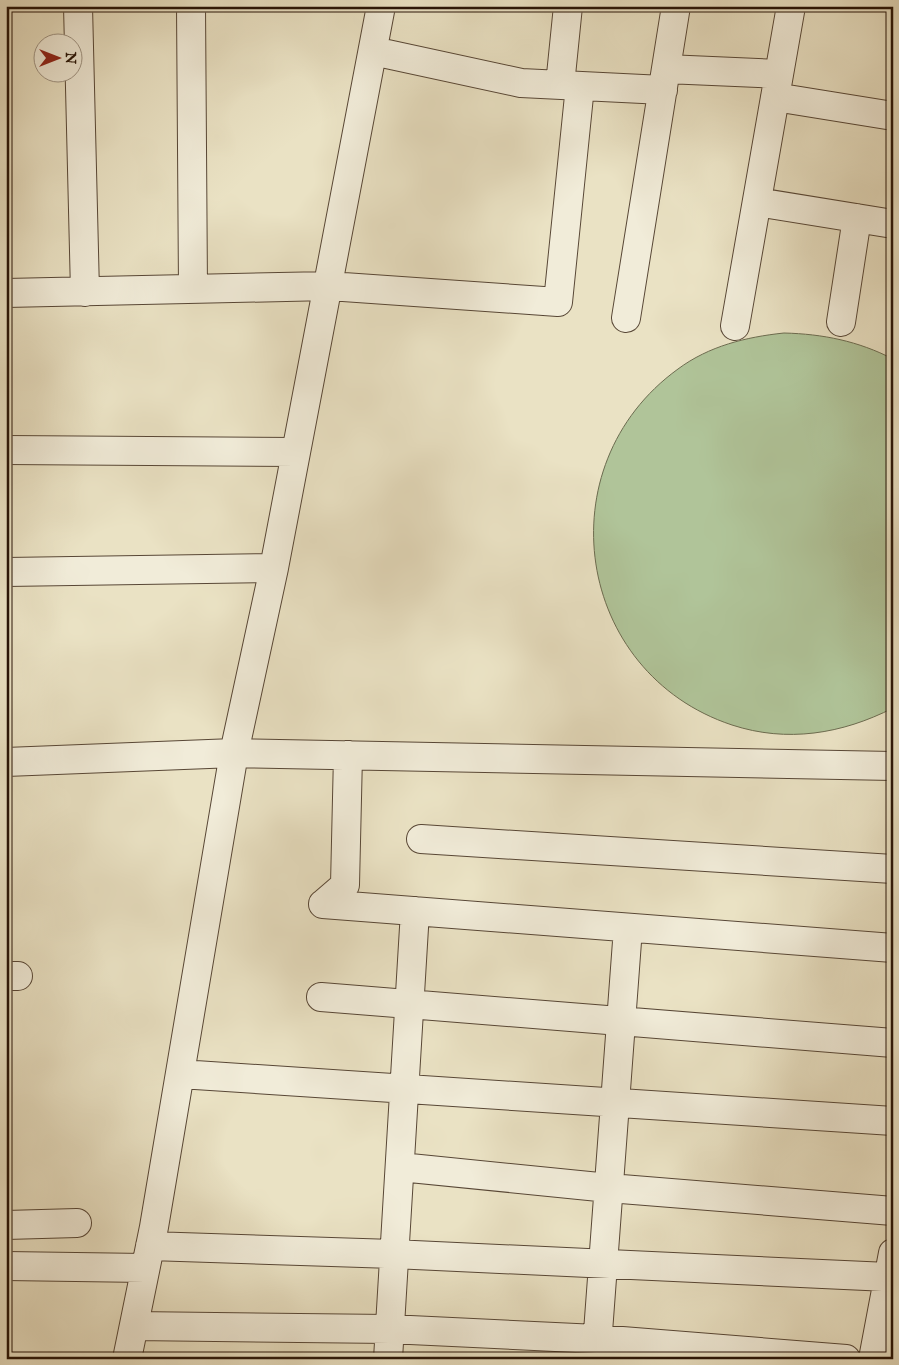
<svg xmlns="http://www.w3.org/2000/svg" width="899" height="1365" font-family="'IM FELL English',serif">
<rect width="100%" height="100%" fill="#eae2c4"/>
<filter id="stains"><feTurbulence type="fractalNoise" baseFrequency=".004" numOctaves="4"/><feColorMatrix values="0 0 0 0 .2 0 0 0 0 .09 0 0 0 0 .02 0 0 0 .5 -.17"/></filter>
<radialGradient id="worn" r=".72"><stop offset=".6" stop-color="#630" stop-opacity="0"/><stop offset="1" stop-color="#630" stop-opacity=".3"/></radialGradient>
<path fill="#b0c499" stroke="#6c6c50" d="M 784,333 C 823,334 858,341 893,359 L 893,708 C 842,734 787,743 732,725 C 575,673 544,466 678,369 C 709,346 746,337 784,333 Z"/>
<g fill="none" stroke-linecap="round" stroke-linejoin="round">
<g stroke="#584736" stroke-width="30">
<path id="minor" d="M 78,6 L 85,292
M 191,6 L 193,289
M 373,51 L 521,83 L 663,90
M 666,69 L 779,74
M 560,85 L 568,6
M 775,97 L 893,116
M 757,202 L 893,224
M 6,293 L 329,286 L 558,302 L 580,86
M 626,318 L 676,6
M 841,322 L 857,218
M 735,326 L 791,6
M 6,450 L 296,452
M 6,572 L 274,568
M 6,762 L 234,753 L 893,766
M 421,839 L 893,869
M 323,904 L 893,948
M 323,904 L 345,885 L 348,755
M 6,976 L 18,976
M 321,997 L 893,1043
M 180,1074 L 893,1121
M 400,1167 L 609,1188 L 893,1211
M 6,1225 L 77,1223
M 150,1246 L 393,1254 L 888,1277
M 6,1266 L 145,1268
M 134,1326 L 389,1329 L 597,1339 L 846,1359
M 127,1359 L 154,1227 L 234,753 L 274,568 L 381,6
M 388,1359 L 415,911
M 596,1359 L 628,928
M 873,1359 L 893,1253"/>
</g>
<use href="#minor" stroke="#f1ecd9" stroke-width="28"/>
</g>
<rect width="899" height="1365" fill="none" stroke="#eae2c4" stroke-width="25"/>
<rect x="8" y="8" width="884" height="1350" fill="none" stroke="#271306" stroke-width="2.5"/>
<rect x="12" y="12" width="874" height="1340" fill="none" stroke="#271306"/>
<g transform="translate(58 58) rotate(90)"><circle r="24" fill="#f1ecd9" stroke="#a09585"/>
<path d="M0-4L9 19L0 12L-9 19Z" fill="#8f2418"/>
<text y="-8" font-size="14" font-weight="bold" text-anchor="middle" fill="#271306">N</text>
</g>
<rect width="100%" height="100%" filter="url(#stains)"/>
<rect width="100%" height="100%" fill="url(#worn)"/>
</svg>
